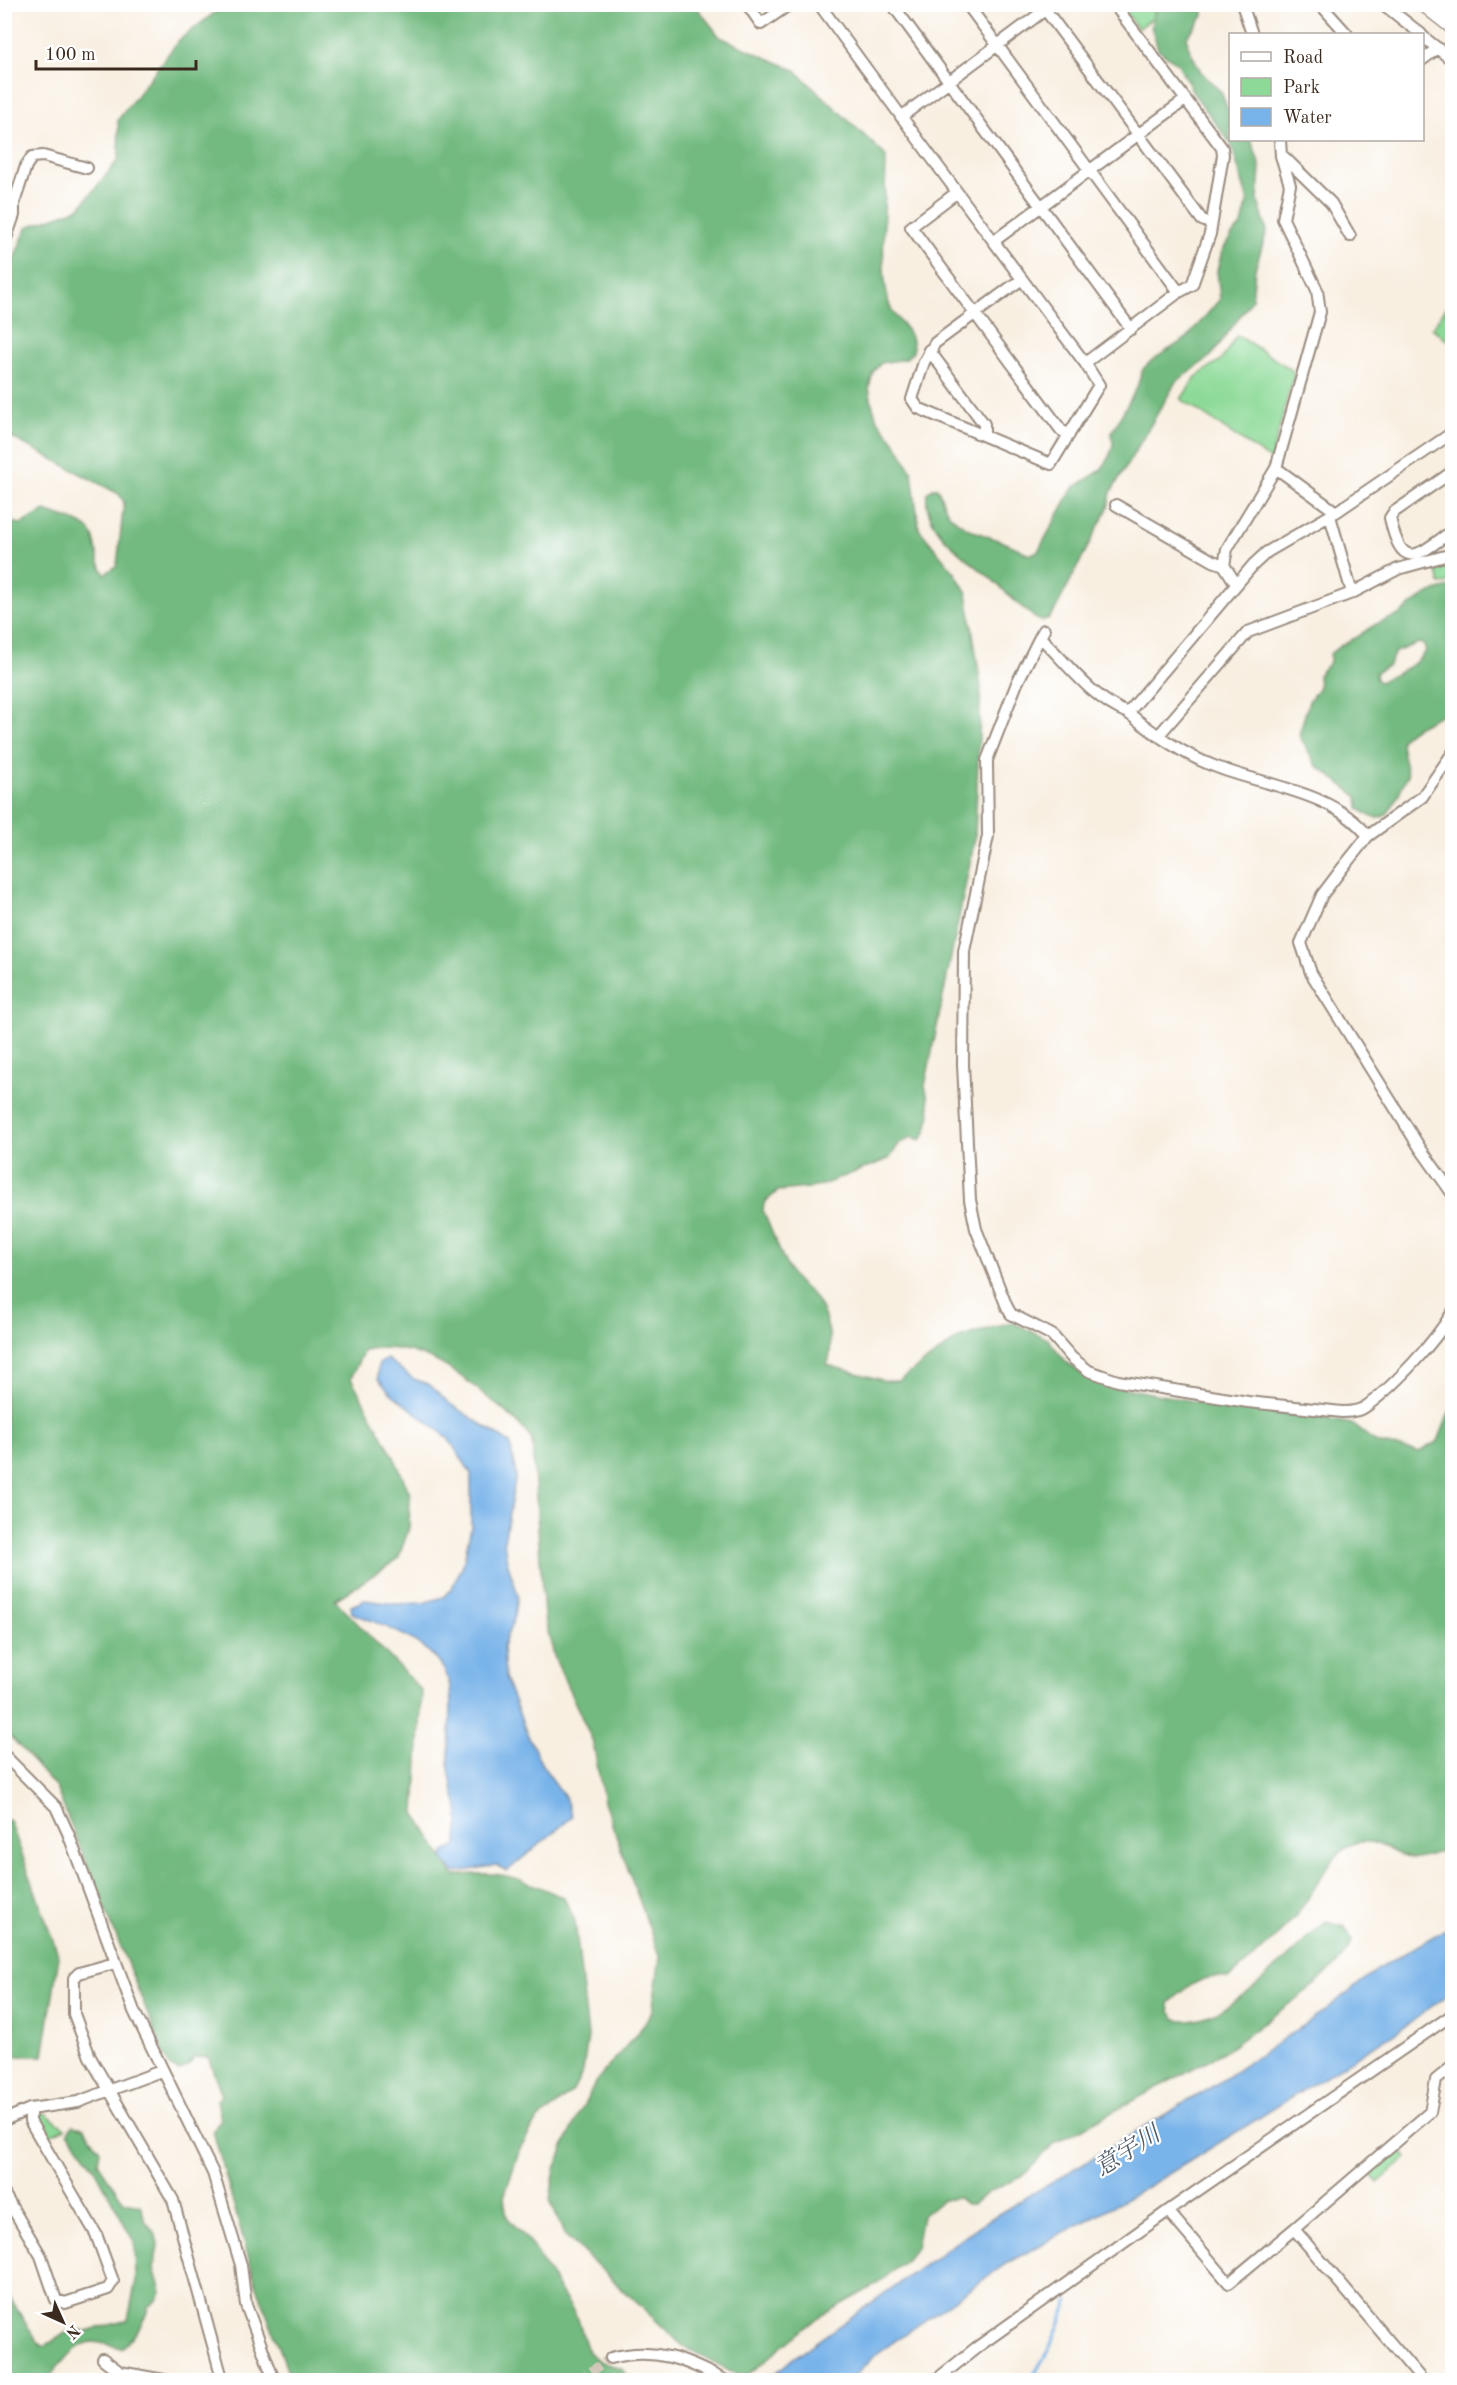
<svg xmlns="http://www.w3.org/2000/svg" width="1457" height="2385" font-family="'Old Standard TT','Noto Serif JP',serif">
<rect width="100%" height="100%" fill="#fff"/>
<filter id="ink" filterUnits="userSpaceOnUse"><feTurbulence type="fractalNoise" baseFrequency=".0167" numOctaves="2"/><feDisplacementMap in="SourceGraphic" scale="12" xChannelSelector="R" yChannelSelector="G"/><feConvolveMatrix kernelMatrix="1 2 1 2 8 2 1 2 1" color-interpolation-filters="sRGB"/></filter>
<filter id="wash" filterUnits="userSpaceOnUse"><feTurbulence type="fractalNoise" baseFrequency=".008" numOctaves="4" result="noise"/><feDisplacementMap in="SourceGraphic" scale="24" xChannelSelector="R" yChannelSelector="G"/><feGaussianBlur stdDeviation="1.35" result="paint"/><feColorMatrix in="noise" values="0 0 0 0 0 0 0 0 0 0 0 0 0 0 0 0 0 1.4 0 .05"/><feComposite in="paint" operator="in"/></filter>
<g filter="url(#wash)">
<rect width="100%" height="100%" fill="#f8efe1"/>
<path fill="#8dda98" stroke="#64825b" stroke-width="1.5" d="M 1121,5 L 1164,5 L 1166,8 L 1138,29 Z
M 1452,299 L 1452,344 L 1432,328 Z
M 1237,335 L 1292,370 L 1294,374 L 1271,460 L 1181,399 L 1196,377 L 1222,359 Z
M 1452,559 L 1452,583 L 1440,584 L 1435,564 Z
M 36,2113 L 45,2113 L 65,2128 L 45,2137 L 35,2119 Z
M 1398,2146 L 1407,2158 L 1378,2183 L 1368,2171 Z"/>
<path fill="#72ba80" stroke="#56724f" stroke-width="1.5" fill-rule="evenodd" d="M 226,4 L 695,5 L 720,37 L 795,70 L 886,156 C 886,197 879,262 888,300 C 892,321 914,325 913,352 L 905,359 L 881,363 L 873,372 L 869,388 L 872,404 L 877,419 L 897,445 L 912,472 L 919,529 L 955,573 L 967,593 L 981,687 L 975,838 L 925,1086 C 930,1106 934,1123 921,1140 L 912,1137 L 899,1144 L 889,1159 L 817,1187 L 778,1191 L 764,1203 L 763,1211 C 772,1231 779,1252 790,1272 C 796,1284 807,1288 815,1298 C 827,1314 835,1347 827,1365 L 886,1381 L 898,1381 L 961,1337 L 1012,1322 L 1048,1339 L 1066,1362 L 1088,1378 L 1108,1385 L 1225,1407 L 1303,1414 L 1352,1424 L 1377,1443 L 1419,1452 L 1438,1441 L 1452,1406 L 1452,1844 C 1443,1851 1419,1861 1406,1857 C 1386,1851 1373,1835 1350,1845 C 1329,1855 1310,1900 1295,1917 C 1276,1940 1250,1960 1228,1979 C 1204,1972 1186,1988 1169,2003 L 1170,2012 L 1176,2019 C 1227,2030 1289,1951 1326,1922 L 1345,1927 L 1352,1940 L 1349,1950 L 1336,1965 L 1316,1984 L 1227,2050 L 1055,2143 L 1022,2177 L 989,2192 L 973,2204 L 966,2204 L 958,2198 L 943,2200 L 922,2216 L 916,2247 L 904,2262 L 876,2285 L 819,2317 L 749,2374 L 738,2375 L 683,2346 L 564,2234 L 550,2200 L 555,2169 L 571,2130 L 597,2080 L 640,2030 L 652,2012 L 660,1958 L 604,1802 L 593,1742 L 555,1659 L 544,1617 L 532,1440 C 521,1424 507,1413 492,1401 C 456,1370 415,1340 364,1350 L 351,1378 L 394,1457 L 410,1494 L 409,1528 L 398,1559 L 335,1600 L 422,1691 L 415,1813 L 454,1876 C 500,1869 522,1878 564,1898 L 575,1921 L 588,2036 L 583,2071 L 573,2091 L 537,2121 L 520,2148 L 504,2197 L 507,2217 L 530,2243 L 578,2319 L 588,2352 L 599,2361 L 623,2369 L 630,2380 L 291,2380 L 255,2281 L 213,2131 L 221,2119 L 217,2101 L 222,2095 L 208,2057 L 194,2058 L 188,2066 L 179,2071 L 169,2066 L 56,1788 L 5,1730 L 5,521 L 21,524 L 45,511 C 58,516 85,521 92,534 C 99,547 94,559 105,574 L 117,565 L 124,502 L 119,494 L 5,434 L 5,276 L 9,271 L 27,227 L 79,208 L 119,159 L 118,120 L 179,40 Z
M 1156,5 L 1203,5 L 1203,16 L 1187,37 L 1188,46 L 1201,72 L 1221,92 L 1230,115 L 1230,140 L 1251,140 L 1260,165 L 1258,201 L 1267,231 L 1255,269 L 1252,300 L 1211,356 L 1176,382 L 1111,492 L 1108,508 L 1055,610 L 1049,618 L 1040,621 C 1019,608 1006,591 988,576 C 965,556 922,530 927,493 L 933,488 L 937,488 C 942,496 943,507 949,514 C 970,537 1005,537 1029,555 L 1038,551 L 1073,488 L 1100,471 L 1108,460 L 1113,445 L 1112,432 L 1137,387 L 1143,369 L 1151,361 L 1187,338 L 1220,299 L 1217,271 L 1222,251 L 1232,235 L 1242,225 L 1248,201 L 1231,144 L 1194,94 L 1178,64 L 1158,49 L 1151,26 Z
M 1452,587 L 1452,708 C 1436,720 1413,724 1401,740 C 1401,750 1405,764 1408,775 C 1396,793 1390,838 1359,808 L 1358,797 L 1316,765 L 1299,735 L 1309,701 L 1319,687 L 1318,675 L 1330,662 L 1330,654 C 1338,646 1344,644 1353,639 C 1363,634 1370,626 1381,622 C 1388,619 1397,617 1403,612 C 1416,601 1434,588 1452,587 ZM 1419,643 L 1424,645 L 1426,650 C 1414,670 1397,671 1380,682 L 1376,680 L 1375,673 L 1389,665 L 1395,652 Z
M 5,1820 L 10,1821 L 59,1957 L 43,2056 L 5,2056 Z
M 72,2125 L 84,2127 L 100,2150 L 98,2163 L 121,2198 L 125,2202 L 140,2205 L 146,2222 L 155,2232 L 158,2245 L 154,2268 L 161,2292 L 157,2300 L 148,2307 C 147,2318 132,2342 121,2348 C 112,2346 101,2342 92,2342 C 75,2344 57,2368 47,2380 L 5,2380 L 5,2290 L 36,2340 L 45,2346 L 67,2332 L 87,2331 L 128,2320 L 136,2280 L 135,2244 L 93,2165 L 68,2132 Z"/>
<path fill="#78b3e9" stroke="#5a6e84" stroke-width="1.5" d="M 387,1359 L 414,1379 L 430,1385 L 450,1404 L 510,1443 L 516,1475 L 504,1541 L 507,1561 L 518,1595 L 515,1616 L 503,1646 L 505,1677 L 525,1729 L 542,1765 L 565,1797 L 572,1817 L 507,1871 L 496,1865 L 455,1873 L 443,1860 L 444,1852 L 457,1846 C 456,1837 459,1828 459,1819 C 459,1801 449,1783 449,1765 C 448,1742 454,1703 449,1682 C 439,1644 385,1626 352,1613 L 351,1606 L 365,1600 L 396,1604 L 423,1603 L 443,1597 L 451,1589 L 463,1565 L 471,1527 L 471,1473 L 448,1438 L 392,1394 L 378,1379 L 378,1365 Z
M 1452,1925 L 1452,1991 L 1409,2024 L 1190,2161 L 1134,2195 L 1007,2263 L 875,2355 L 851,2380 L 768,2380 L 792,2359 L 985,2222 L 1213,2086 L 1312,2020 L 1378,1969 Z"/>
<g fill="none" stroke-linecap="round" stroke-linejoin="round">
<path stroke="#78b3e9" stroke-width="3" d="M 1031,2380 L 1049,2349 L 1069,2301"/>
</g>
</g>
<g filter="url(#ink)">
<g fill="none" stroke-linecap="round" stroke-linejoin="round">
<path stroke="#d2c8ba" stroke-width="10" stroke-dasharray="10 5" stroke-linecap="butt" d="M 579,2380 L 611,2358"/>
<g stroke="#9a8c80" stroke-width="14">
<path id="minor" d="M 747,4 L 761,24 L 790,4
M 819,4 C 907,125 995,244 1085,363 L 1099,385 L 1051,464 L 918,408 L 912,399 L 924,362 L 935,343 L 1022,279
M 892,4 L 1131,329
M 967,4 L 1179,292
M 1041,4 L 1202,220 L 1210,223
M 1242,4 L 1252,34
M 1383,4 L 1421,34
M 1321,5 L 1347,34
M 1422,36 L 1452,60
M 1422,60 L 1438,48
M 901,117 L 1053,4
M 1284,157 L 1331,203 L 1350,236
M 956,193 L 911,227 L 1061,430 L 1069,435
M 4,200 L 14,203 L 26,166 L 32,157 L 43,156 L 87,168
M 994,241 L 1185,100
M 4,244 L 14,215 L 14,203
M 929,350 L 984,424 L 984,435
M 1085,363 L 1179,292 L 1192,285 L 1210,234 L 1223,155 L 1222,148 L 1114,4
M 1276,468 L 1336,512 L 1452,433
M 1452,472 L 1394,512 L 1390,518 C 1402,573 1417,556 1452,531
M 1116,505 L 1213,561 L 1224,565 L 1236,584
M 1336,512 L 1267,552 L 1253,565 L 1128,713 C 1155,734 1182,754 1214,766 C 1264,786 1333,791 1368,836
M 1330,516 L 1352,593 L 1398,569 L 1452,554
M 1224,565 L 1227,549 L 1276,468 L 1320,312 L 1317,290 L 1283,219 L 1290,185 L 1281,156 L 1280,140
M 1044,630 L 1040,637 C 1066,662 1093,700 1128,713
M 1040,637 L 1017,683 L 987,760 L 988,836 L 964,951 L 963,1065 L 970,1200 L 976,1229 L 1007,1307 L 1011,1314 L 1052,1335 L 1072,1358 L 1089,1371 L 1118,1381 L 1248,1402 L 1342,1412 C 1350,1412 1361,1411 1368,1405 C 1396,1384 1434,1343 1452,1313
M 1158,736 L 1248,632 L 1352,593
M 1452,754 L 1422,797 L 1368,836 L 1344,866 L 1322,895 L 1301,943 L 1311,973 L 1420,1148 L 1452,1193
M 4,1755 L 56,1807 L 68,1833 L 134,2011 L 213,2173 L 241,2265 L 246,2305 L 274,2380
M 115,1963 L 79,1973 L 74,1978 L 74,2014 L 90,2057 L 173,2200 L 222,2378 L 226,2380
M 4,2120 L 30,2109 L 78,2102 L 161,2071
M 4,2194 L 41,2256 L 56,2300 L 65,2303 L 108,2289 L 113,2281 L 96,2234 L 30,2121 L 30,2109
M 1168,2211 L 1229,2283 L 1294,2229 L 1422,2380
M 1294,2229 L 1430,2112 L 1436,2080 L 1452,2067
M 611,2358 C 654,2346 686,2360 724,2380
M 103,2359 L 120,2372 L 164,2380
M 936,2380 L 976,2348 L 1168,2211 L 1452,2015"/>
</g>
<g stroke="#9a8c80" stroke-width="18">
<path id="highway" d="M 1424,4 L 1452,26"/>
</g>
<use href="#minor" stroke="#fff" stroke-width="10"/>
<use href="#highway" stroke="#fff" stroke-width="15"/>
</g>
</g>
<g text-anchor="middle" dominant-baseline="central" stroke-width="4.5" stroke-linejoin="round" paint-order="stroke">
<g font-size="24" font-style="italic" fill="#505a65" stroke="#fff">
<text transform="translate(1128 2152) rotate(-32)">意宇川</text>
</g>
</g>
<rect width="1457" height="2385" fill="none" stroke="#fff" stroke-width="24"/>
<rect x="1229" y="33" width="195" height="108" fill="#ffffff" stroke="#b1aaa5" stroke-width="1.5"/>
<rect x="1241" y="52" width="30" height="9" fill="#ffffff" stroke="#b1aaa5" stroke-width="1.5"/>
<text x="1283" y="63" font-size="18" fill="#3b2a1e">Road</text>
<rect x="1241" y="78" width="30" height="18" fill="#8dda98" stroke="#b1aaa5" stroke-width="1.5"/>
<text x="1283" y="93" font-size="18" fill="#3b2a1e">Park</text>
<rect x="1241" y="108" width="30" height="18" fill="#78b3e9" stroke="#b1aaa5" stroke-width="1.5"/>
<text x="1283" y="123" font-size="18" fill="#3b2a1e">Water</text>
<g transform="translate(63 2322) rotate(135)" stroke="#ffffff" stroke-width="4.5" paint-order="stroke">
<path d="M0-4.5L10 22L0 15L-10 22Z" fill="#3b2a1e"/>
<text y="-9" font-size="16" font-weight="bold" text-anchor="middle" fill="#3b2a1e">N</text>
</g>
<path d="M36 60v9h160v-9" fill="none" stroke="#3b2a1e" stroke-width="3"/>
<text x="45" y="60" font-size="18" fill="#3b2a1e" stroke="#ffffff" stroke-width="4.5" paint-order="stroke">100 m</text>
</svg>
